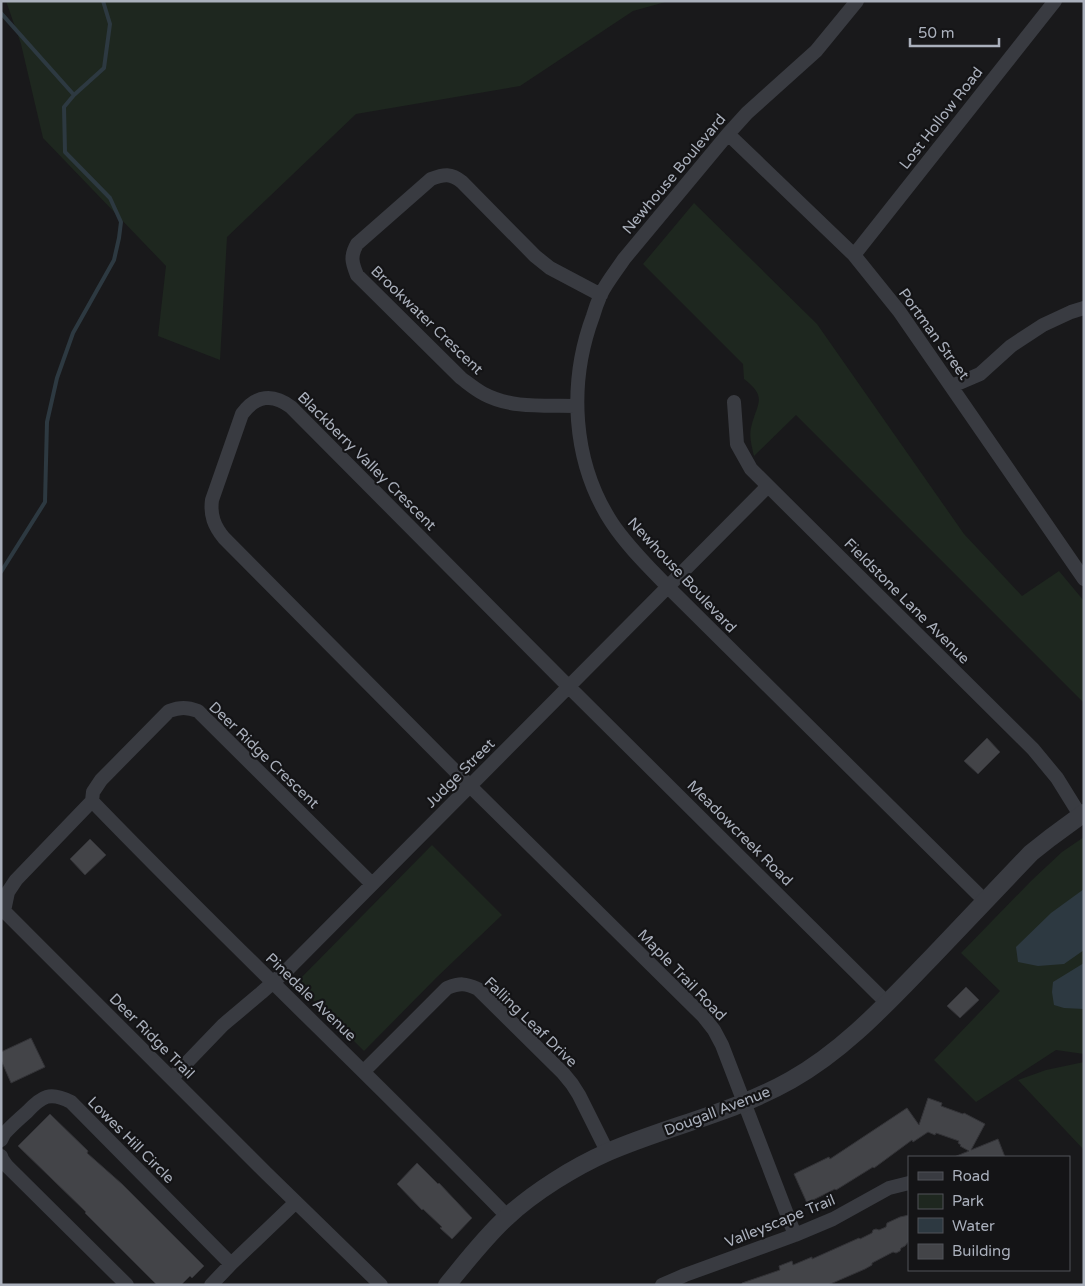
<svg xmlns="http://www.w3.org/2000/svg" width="1085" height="1286" font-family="'Varela Round',sans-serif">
<rect width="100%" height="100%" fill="#19191b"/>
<path fill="#1e271f" d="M 6,1 L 669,1 L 633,11 L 520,86 L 356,114 L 227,237 L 220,360 L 158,336 L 166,266 L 43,138 L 21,44 Z
M 694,203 L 817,324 L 964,534 L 1022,596 L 1059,571 L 1084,601 L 1084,703 L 796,415 L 754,456 C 752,447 749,437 751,428 C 756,404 769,398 744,379 L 743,364 L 643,264 Z
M 1084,837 L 1084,1054 L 1056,1050 L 976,1102 L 934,1060 L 1000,991 L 961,953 L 1031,881 L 1062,852 Z
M 432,845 L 502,915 L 437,977 L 364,1051 L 296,983 Z
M 1084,1062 L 1084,1150 L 1018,1080 L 1046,1070 Z"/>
<path fill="#2d3941" d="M 1084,889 L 1084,950 L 1064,964 L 1038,966 L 1018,962 L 1016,947 L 1051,913 Z
M 1084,963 L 1084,1009 L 1064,1008 L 1054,1005 L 1052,992 L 1053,982 Z"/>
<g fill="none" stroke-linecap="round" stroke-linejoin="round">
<path stroke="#2d3941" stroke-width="4" d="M 1,13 L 74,95
M 1,572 L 45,502 L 47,422 L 57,378 L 73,333 L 114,260 L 119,238 L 121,222 L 110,198 L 65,152 L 64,107 L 74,95 L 104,68 L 110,24 L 103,1"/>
</g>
<path fill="#434448" stroke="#333337" d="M 987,738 L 1000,752 L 978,774 L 964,761 Z
M 90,839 L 106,855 L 85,875 L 70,859 Z
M 966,987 L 979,1000 L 960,1018 L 947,1006 Z
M 31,1038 L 45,1067 L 11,1083 L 1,1060 L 1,1052 Z
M 928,1098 L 942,1103 L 941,1106 L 963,1114 L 964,1113 L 985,1124 L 971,1150 L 998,1139 L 1005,1157 L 954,1157 L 969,1151 L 960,1146 L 961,1145 L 958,1143 L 959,1141 L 936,1133 L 935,1135 L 928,1132 L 913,1142 L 912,1140 L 874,1168 L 873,1167 L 836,1190 L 835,1189 L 807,1203 L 794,1174 L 829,1157 L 830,1159 L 907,1108 L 919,1125 Z
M 50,1114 L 88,1151 L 87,1153 L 122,1184 L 204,1266 L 192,1278 L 190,1276 L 181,1285 L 157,1285 L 85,1213 L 86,1212 L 18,1146 Z
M 417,1163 L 438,1184 L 439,1183 L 472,1218 L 452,1239 L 440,1228 L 442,1227 L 423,1209 L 422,1210 L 397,1184 Z
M 909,1215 L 909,1241 L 905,1246 L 901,1248 L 900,1251 L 896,1253 L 893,1252 L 872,1263 L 872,1265 L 865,1269 L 828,1285 L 742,1285 L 742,1283 L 780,1270 L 779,1266 L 792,1261 L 793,1265 L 812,1257 L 812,1259 L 859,1238 L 860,1239 L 872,1233 L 873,1230 L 876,1229 L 879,1230 L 886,1227 L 887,1223 L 900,1217 Z"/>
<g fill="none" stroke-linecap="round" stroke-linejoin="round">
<path stroke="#393b41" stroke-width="14" d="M 857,1 L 816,51 L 747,113 L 728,134 L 624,259 C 616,271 607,282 601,294 C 598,301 595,309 593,316 C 568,383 572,462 612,523 C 628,547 648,566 667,586 L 985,901
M 728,134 L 854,255 L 899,311 L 1084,579
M 854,255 L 1055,1
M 952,386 L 980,374 L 1011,346 L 1043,325 L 1071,312 L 1084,308
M 734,402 L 737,444 L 751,469 L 1033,749 L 1057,778 L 1080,815
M 576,406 C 546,405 512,409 484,394 C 476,390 469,384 461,378 L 357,275 C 352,263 350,256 357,244 L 431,179 C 444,174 451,173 462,182 L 535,256 L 550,268 L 601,295
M 92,801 L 16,880 L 8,892 L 4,911 L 266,1173 L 381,1285
M 92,801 C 228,942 371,1076 507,1216
M 92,801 L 93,792 L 101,780 L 169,711 C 180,707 187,707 198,711 L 372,884
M 364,1071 L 447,988 C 460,983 465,983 478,989 L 563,1073 L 572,1084 L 579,1095 L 608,1153
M 172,1078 L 223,1025 L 261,993 L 289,968 L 768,486
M 1,1140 L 4,1134 C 11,1126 19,1119 27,1112 C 42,1096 50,1091 71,1102 L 231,1264
M 1,1156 L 2,1159 L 7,1166 L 127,1285
M 795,1235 L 722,1045 L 714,1030 L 703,1016 L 470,786 L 224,538 C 214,526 210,515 212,500 L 242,414 C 256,395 273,393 291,407 L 569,687 L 887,1003
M 211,1285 L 231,1264 L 296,1202
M 662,1285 L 685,1275 L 795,1235 L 833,1219 L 889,1188 L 909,1183"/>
<path stroke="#393b41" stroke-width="18" d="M 447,1285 C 466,1262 485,1237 507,1217 C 534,1192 574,1167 608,1152 C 668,1126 733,1113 791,1080 C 846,1049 888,1002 932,957 C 965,922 998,888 1031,853 L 1050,838 L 1084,813"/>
</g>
<g text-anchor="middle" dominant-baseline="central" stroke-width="4.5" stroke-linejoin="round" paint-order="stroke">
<g font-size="15" fill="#aab0bc" stroke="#141416">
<text transform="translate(941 118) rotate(-52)">Lost Hollow Road</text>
<text transform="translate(674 174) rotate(-50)">Newhouse Boulevard</text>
<text transform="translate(427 320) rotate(44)">Brookwater Crescent</text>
<text transform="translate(934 334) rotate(54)">Portman Street</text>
<text transform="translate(367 461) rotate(45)">Blackberry Valley Crescent</text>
<text transform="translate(682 575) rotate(47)">Newhouse Boulevard</text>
<text transform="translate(907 601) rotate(45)">Fieldstone Lane Avenue</text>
<text transform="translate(264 755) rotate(44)">Deer Ridge Crescent</text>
<text transform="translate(460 773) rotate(-45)">Judge Street</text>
<text transform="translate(740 833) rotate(45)">Meadowcreek Road</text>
<text transform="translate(682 975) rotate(46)">Maple Trail Road</text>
<text transform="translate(311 997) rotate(44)">Pinedale Avenue</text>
<text transform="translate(531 1022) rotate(44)">Falling Leaf Drive</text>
<text transform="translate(152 1036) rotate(45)">Deer Ridge Trail</text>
<text transform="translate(717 1111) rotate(-21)">Dougall Avenue</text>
<text transform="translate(131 1140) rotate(45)">Lowes Hill Circle</text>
<text transform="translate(780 1221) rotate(-22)">Valleyscape Trail</text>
</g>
</g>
<rect width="1085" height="1286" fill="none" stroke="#aab0bc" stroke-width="5"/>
<rect x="908" y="1156" width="162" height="115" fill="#141416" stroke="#505258"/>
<rect x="918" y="1172" width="25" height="8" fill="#393b41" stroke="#505258"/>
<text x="952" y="1181" font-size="15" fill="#aab0bc">Road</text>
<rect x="918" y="1194" width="25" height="15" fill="#1e271f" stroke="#505258"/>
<text x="952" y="1206" font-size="15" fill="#aab0bc">Park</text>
<rect x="918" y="1218" width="25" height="15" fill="#2d3941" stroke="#505258"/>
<text x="952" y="1231" font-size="15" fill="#aab0bc">Water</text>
<rect x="918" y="1244" width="25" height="15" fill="#434448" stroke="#505258"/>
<text x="952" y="1256" font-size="15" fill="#aab0bc">Building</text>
<path d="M910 38v8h89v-8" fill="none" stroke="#aab0bc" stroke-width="2.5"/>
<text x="918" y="38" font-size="15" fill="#aab0bc" stroke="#141416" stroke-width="4" paint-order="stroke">50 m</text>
</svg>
